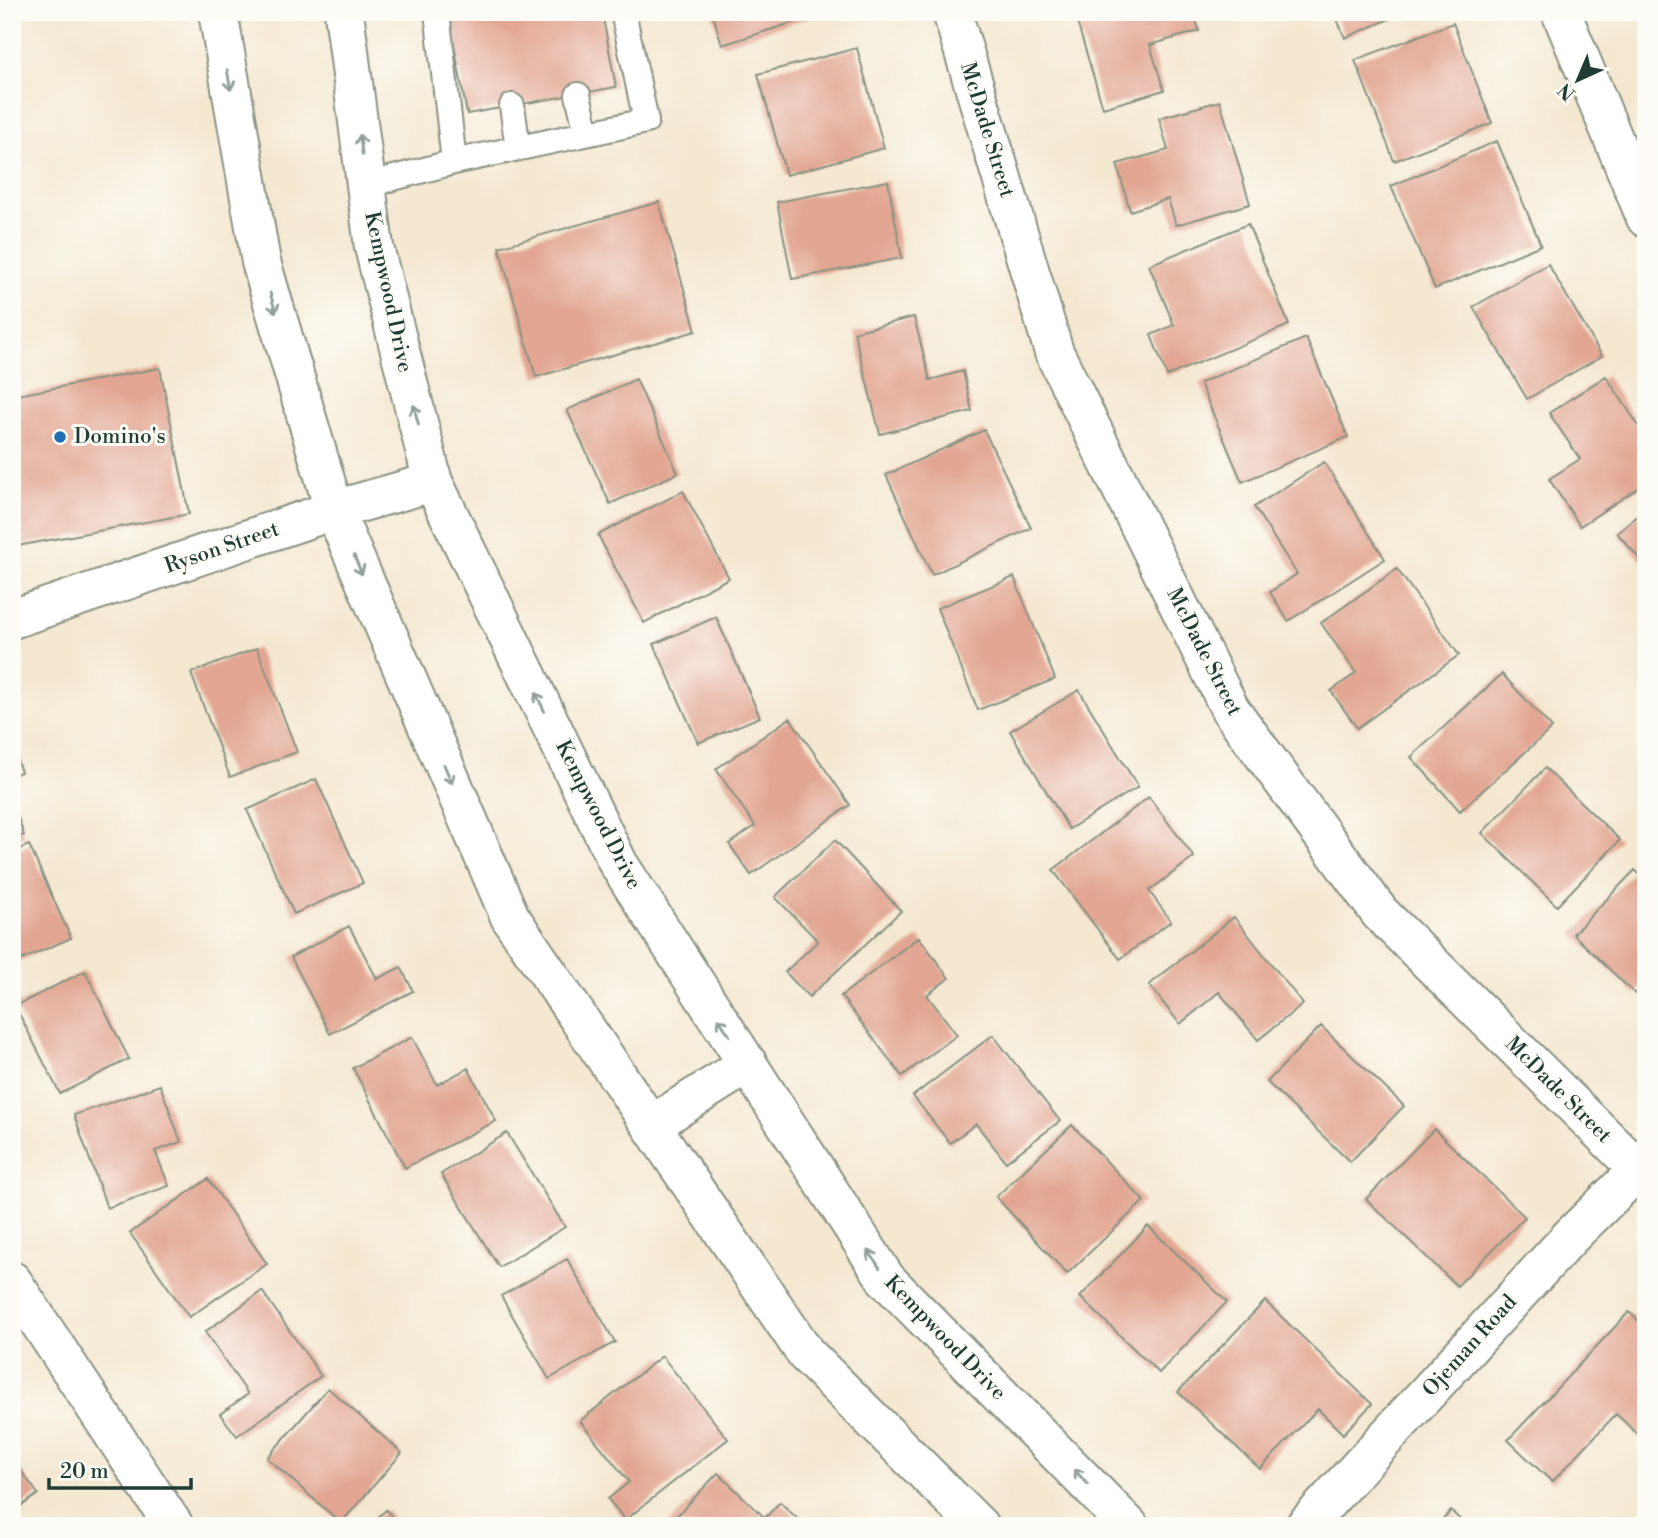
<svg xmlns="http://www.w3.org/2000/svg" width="1658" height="1538" font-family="'Libre Bodoni',serif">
<rect width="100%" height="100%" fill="#fdfcf7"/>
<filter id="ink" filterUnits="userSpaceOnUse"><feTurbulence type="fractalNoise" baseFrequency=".0143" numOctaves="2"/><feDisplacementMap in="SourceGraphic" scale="14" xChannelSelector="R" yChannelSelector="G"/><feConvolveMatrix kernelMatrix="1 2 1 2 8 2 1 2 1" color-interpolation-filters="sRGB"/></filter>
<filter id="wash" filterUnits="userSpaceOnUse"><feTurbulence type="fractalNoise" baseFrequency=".00686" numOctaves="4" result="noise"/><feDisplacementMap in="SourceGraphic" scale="28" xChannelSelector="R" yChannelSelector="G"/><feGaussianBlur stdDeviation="1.57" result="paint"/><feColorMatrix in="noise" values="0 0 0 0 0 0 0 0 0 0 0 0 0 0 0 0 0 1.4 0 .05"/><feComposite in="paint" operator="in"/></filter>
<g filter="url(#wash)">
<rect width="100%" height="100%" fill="#f4e8d1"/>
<g id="blocks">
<path fill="#e2a692" d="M 448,12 L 602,12 L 616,87 L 467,114 Z
M 712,12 L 816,12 L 817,15 L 722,45 Z
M 1074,12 L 1194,12 L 1199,31 L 1150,45 L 1164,90 L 1103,108 Z
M 1334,12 L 1406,12 L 1345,38 Z
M 1453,23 L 1492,123 L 1394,161 L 1355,60 Z
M 857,48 L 884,148 L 786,175 L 758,74 Z
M 1220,101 L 1250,204 L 1176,225 L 1168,199 L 1130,211 L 1117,164 L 1168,150 L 1159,118 Z
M 1497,141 L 1541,245 L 1435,289 L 1391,186 Z
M 888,181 L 902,258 L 792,279 L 777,202 Z
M 659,202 L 696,331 L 536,377 L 499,247 Z
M 1248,224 L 1289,325 L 1167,376 L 1151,335 L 1174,325 L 1149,265 Z
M 1548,264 L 1602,356 L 1527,399 L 1473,307 Z
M 914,317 L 930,380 L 963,371 L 972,411 L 880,434 L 854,332 Z
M 1306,338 L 1348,437 L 1242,482 L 1200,383 Z
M 160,368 L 189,514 L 12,547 L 12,396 Z
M 1606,376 L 1646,437 L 1646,483 L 1580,526 L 1549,479 L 1580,459 L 1549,413 Z
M 636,379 L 678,473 L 610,504 L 567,410 Z
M 984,430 L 1031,528 L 932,575 L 886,475 Z
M 1324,462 L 1385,559 L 1288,621 L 1270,592 L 1297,574 L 1254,507 Z
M 683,491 L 729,578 L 644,623 L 598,535 Z
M 1646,509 L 1646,566 L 1617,533 Z
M 1397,569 L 1459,655 L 1357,728 L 1331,691 L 1356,673 L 1321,623 Z
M 1014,577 L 1055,679 L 978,710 L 937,608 Z
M 716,617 L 760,717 L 698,743 L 654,644 Z
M 257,648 L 297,752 L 230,777 L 191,673 Z
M 1502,674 L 1552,728 L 1460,811 L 1411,757 Z
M 1079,690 L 1138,787 L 1069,829 L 1010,731 Z
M 790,718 L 850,805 L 751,875 L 729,844 L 755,826 L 716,769 Z
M 13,748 L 21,772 L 12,776 L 12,749 Z
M 1545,768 L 1620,840 L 1557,906 L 1482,833 Z
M 316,779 L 363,883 L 294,914 L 247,810 Z
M 1149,797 L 1194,857 L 1149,891 L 1171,921 L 1120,959 L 1053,870 Z
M 13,803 L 24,835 L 12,839 L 12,804 Z
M 835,840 L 901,911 L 809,997 L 785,972 L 818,941 L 775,897 Z
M 29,845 L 71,938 L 12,964 L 12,852 Z
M 1635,870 L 1646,880 L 1646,983 L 1635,994 L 1573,934 Z
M 1234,917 L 1303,1004 L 1258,1040 L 1219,992 L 1180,1024 L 1149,985 Z
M 349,926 L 377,979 L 401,967 L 413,991 L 330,1034 L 291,957 Z
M 919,937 L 949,978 L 927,995 L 957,1035 L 902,1076 L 841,996 Z
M 85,971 L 129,1059 L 60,1094 L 15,1006 Z
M 1321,1026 L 1404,1106 L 1350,1162 L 1267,1082 Z
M 993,1035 L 1060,1121 L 1006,1162 L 976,1124 L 950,1143 L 913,1096 Z
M 412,1037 L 437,1085 L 468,1068 L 496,1121 L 405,1168 L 353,1068 Z
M 160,1085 L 181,1142 L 155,1151 L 169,1186 L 107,1208 L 74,1115 Z
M 1072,1125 L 1144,1201 L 1067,1274 L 996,1197 Z
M 1434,1129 L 1525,1217 L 1457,1286 L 1366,1199 Z
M 507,1133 L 565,1227 L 499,1267 L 441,1174 Z
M 208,1179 L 267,1264 L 189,1317 L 130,1233 Z
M 1148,1226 L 1227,1302 L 1159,1373 L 1080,1297 Z
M 567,1259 L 615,1342 L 549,1379 L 501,1296 Z
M 262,1291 L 321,1376 L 237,1436 L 220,1414 L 248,1394 L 205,1332 Z
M 1265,1301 L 1372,1404 L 1343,1434 L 1318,1409 L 1260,1469 L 1178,1392 Z
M 1629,1312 L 1646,1328 L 1646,1442 L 1616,1414 L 1552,1482 L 1508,1440 Z
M 662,1356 L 728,1439 L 625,1520 L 608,1499 L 629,1482 L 580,1421 Z
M 328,1388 L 402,1453 L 341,1523 L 267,1458 Z
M 12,1458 L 38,1494 L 12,1513 Z
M 718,1473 L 765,1518 L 780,1502 L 805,1526 L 667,1526 Z
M 386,1510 L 400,1526 L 368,1526 Z
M 1451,1511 L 1467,1526 L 1437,1526 Z"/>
</g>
</g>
<g filter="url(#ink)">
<use href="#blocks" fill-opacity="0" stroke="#8a9282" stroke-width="2"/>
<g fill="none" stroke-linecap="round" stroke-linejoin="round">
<g stroke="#8a9282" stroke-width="28">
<path id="service" d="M 437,12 L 454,162
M 578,95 L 587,133
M 512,106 L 518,148
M 367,185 L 454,162 L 646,121 L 623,12"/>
</g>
<g stroke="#8a9282" stroke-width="42">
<path id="minor" d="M 952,12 L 1054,352 L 1230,709 L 1380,913 L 1646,1177
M 1561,12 L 1646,218
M 12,619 L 334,510 L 433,482
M 12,1281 L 174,1526
M 1305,1526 L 1570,1237 L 1638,1170"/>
</g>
<g stroke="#8a9282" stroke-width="42">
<path id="secondary" d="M 218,12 L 261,262 L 334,510 L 510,917 L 806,1354 L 979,1526
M 344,12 L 374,247 L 433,482 L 618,863 L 886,1279 L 1129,1526
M 651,1125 L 748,1064"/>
</g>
<use href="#service" stroke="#fff" stroke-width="24"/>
<use href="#minor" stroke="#fff" stroke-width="38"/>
<use href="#secondary" stroke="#fff" stroke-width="38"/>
</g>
<defs><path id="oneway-shaft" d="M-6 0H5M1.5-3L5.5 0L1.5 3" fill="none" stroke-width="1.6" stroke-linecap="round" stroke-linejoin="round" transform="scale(1.75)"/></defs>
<g stroke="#8f9e9a">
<use href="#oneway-shaft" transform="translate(229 80) rotate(80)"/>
<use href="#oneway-shaft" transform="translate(361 145) rotate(-97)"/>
<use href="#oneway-shaft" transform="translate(273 303) rotate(74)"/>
<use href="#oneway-shaft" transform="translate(416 415) rotate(-104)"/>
<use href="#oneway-shaft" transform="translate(358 565) rotate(67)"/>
<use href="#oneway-shaft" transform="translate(540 702) rotate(-116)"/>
<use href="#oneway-shaft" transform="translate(448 774) rotate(67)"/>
<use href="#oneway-shaft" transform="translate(724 1027) rotate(-123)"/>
<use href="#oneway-shaft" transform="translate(874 1259) rotate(-123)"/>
<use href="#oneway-shaft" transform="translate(1081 1477) rotate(-134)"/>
</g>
</g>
<circle fill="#1f6fb2" stroke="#fdfcf7" stroke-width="2.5" cx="60" cy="437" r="7"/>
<g text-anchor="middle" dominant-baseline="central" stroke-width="6" stroke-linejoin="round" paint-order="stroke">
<g font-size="21" fill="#1f3d34" stroke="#fdfcf7">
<text transform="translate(987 130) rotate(73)">McDade Street</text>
<text transform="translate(388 292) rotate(78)">Kempwood Drive</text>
<text transform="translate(222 548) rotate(-19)">Ryson Street</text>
<text transform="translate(1204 652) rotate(63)">McDade Street</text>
<text transform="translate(598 815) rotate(63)">Kempwood Drive</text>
<text transform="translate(1558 1090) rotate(45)">McDade Street</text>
<text transform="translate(945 1338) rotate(46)">Kempwood Drive</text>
<text transform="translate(1470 1346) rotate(-48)">Ojeman Road</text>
</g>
<g font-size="21" fill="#1f3d34" stroke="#fdfcf7" text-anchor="start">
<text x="74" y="437">Domino's</text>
</g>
</g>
<rect width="1658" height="1538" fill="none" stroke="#fdfcf7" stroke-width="42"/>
<g transform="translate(1578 80) rotate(224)" stroke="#fdfcf7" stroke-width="5" paint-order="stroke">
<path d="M0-5L12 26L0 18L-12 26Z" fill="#1f3d34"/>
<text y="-10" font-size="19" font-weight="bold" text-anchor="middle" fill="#1f3d34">N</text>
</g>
<path d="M49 1478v10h142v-10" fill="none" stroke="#1f3d34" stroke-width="3.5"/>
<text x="60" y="1478" font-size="21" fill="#1f3d34" stroke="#fdfcf7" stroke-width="5" paint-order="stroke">20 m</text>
</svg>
